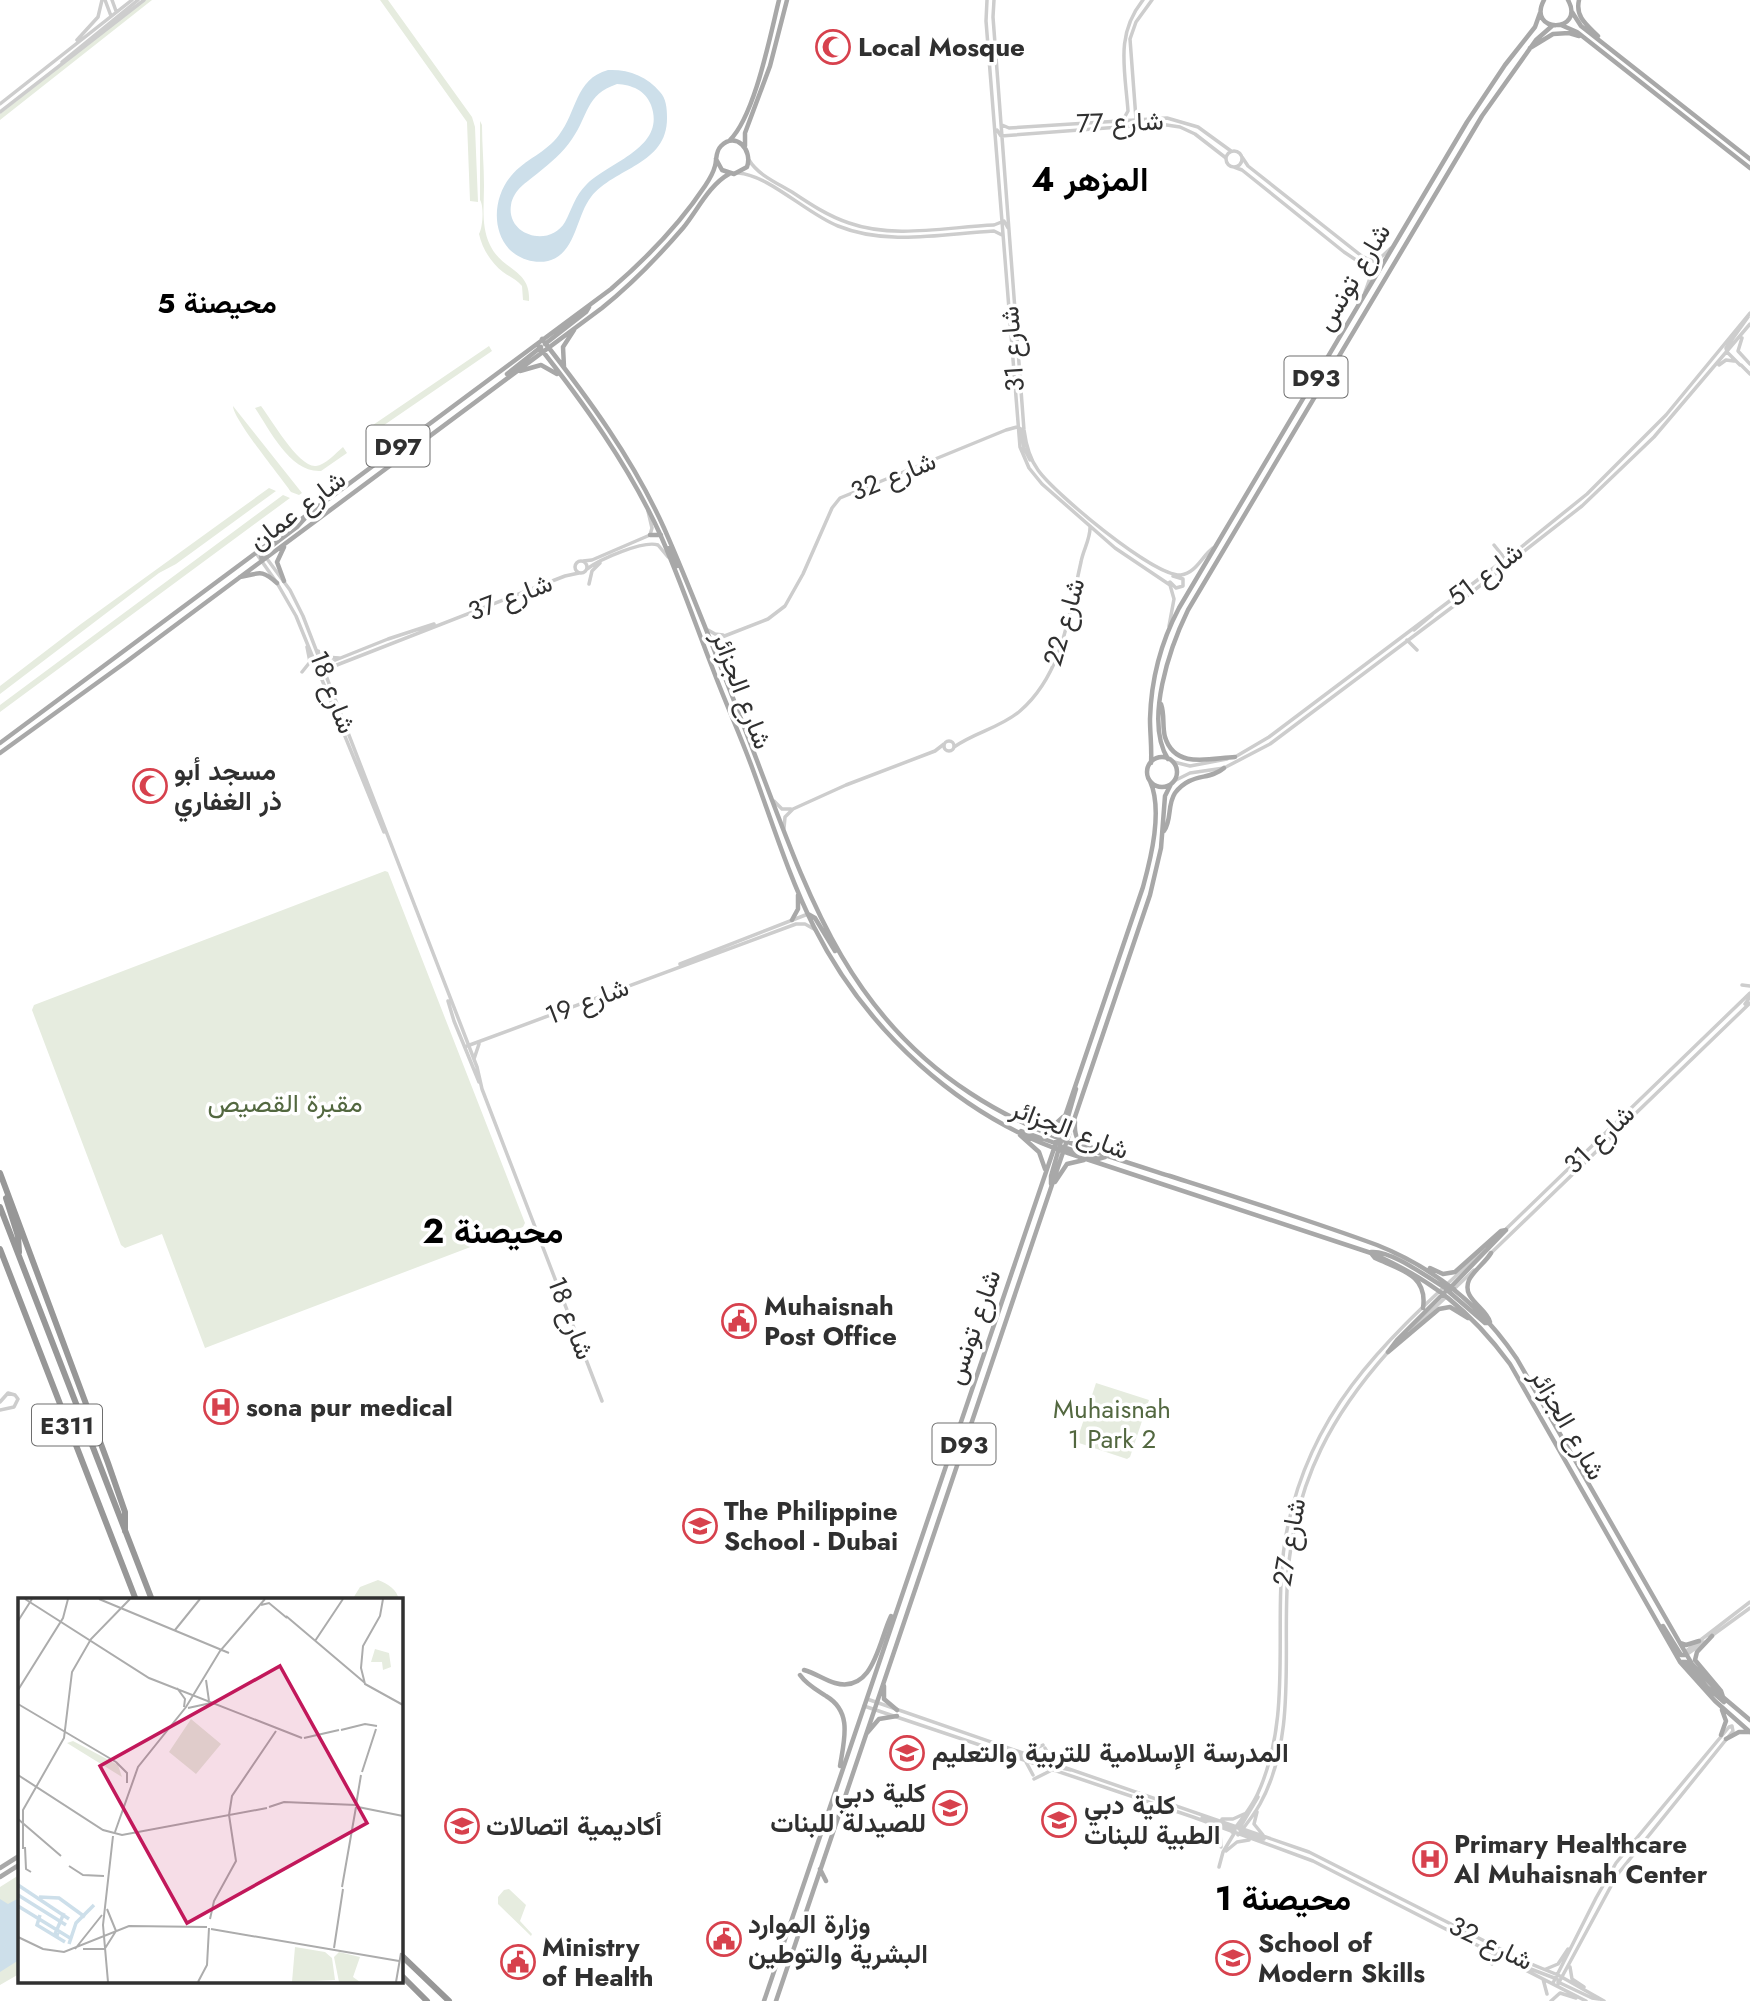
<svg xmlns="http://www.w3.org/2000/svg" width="1750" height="2001" font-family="Jost,Vazirmatn,sans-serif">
<rect width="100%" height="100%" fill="#fff"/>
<path fill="#e6ecdf" d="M 145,0 L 152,0 L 0,120 L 0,114 Z
M 380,0 L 388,0 L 472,117 L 475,127 L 478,202 L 470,201 L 467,122 Z
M 480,121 L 482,125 C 482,145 484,165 484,186 C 484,206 481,226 490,245 C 502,271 531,269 529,301 L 523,300 L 522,286 C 516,279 510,277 503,272 C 491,263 482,248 479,234 C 483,227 484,206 480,200 Z
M 489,346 L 492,351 L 374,432 L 370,427 Z
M 233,406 L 302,493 L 299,495 L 291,492 C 280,476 233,419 233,406 Z
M 261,406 C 271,419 299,468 316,466 C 325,465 336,453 343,447 L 347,453 L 321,471 C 290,473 270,430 255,408 Z
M 269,488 L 276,491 L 176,564 L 159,573 L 0,694 L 0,686 L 81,624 Z
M 283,495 L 290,498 L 0,712 L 0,705 Z
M 385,871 L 388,872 L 525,1223 L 523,1227 L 205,1348 L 162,1234 L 125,1248 L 121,1245 L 32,1010 L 34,1005 Z
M 1096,1383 L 1149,1400 L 1130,1457 L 1127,1459 L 1079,1443 L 1077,1440 Z
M 378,1580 C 388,1584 397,1589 399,1600 L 352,1600 L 360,1587 Z
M 19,1875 L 19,1974 L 0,1985 L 0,1887 Z
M 509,1889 L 526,1905 L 520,1921 L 532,1934 L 531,1936 L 498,1904 L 498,1897 L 504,1890 Z"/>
<path fill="#cddfea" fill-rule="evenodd" d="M 608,70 C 628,69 647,76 660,92 C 666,98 667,108 667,117 C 668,165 615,167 591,197 C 576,216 576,254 548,261 C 534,264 519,259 509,249 C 491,229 494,196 511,176 C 525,159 546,153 559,135 C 577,112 575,79 608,70 ZM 617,84 C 632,85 645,90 651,105 C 667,148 608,162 586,185 C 575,196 572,209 565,222 C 550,248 506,236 511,205 C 514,189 526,183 538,173 C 550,163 563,153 572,139 C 589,115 585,95 617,84 Z
M 19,1898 L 19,1960 L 0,1972 L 0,1899 L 8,1904 Z"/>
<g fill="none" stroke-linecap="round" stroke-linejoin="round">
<path stroke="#cdcdcd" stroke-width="3.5" d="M 105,0 L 111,16
M 112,0 L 116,11
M 987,0 L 986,21 L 1020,447 L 1029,468 L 1042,484 L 1115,548 L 1170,585 L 1174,599 L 1169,626
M 994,0 L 993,17 L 1024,430 C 1026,445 1029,458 1038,470 C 1054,493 1154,577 1181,575 C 1196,573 1202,556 1213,548
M 77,40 L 98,17 L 102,0
M 62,62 L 138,0
M 0,104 L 132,0
M 0,112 L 144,0
M 1123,120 L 1128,111 C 1125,69 1115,35 1143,0
M 1002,125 L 1009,128 L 1167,118 L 1198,127 L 1231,151
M 1131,125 L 1135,123 L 1136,119 L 1130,39 L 1136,22 L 1152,0
M 997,130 L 1001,136 L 1160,124 L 1180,127 L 1195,134 L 1226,158
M1226 159a8 8 0 1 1 16 0a8 8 0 1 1-16 0Z
M 1242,157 L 1248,166 L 1363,257 L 1376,262 L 1391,248
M 749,160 C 758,175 777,183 792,192 C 810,204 828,216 849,223 C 894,239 947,227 994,225 L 1004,221 L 1008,228
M 1234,167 L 1242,170 L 1344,252 L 1368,268 L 1370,278 L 1365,292
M 738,173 C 769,175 807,214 838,226 C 887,246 942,234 994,231 L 1002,235
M 1742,338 L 1738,351 L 1750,364
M 1719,365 L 1726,360 L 1734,361
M 1740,365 L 1727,352 L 1726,348 L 1748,317
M 1741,365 L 1750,374
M 1017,427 L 1021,429 L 1024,448 L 1030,460
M 1494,545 L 1506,560 L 1502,567
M 262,552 L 290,590 L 303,616 L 477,1067 L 482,1089
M 256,553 L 277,583 L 296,616 L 384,832
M575 567a6 6 0 1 1 12 0a6 6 0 1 1-12 0Z
M 583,561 L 592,560 L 650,535 L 652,528 L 648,511
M 587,569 C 600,559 644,540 658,545 L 668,557
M 1170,582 L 1176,588 L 1183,586 L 1183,579 L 1173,576
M 589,584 L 592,571 L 600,563
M 708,630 L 715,634 L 723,635
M 1414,630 L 1432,615
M 1407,640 L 1417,650
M 318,651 L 326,657 L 339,658
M 715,653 L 718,644 L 722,637 L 768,619 L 785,606 L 803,574 L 832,508 L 840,498 L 1006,430 L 1017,427
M 323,665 L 388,639 L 434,624
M 324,670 L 565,576 L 579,573
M 302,672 L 310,662 L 307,647
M944 746a5 5 0 1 1 10 0a5 5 0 1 1-10 0Z
M 954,747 C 975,732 1000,728 1020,711 C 1063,674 1069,614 1081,562 C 1083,550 1091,538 1090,526
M 1235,757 L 1269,737 L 1520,548 L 1587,494 L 1666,415 L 1750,313
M 1174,762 L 1190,766 L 1227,759
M 1174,781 L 1190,773 L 1224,768 L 1270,744 L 1463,599 L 1582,506 L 1654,437 L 1750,324
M 774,801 L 782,809 L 791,809
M 784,828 L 785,817 L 793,809 L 846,785 L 935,751 L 944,744
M 680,964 L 808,914
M 1742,985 L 1750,986
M 448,1001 L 454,1021 L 479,1082
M 1745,1004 L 1750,997
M 467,1046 L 796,924 L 805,924 L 814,929
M 474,1059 L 479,1044
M 482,1089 L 602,1401
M 1505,1230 L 1750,993
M 1489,1255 L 1750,1003
M 1454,1289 L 1474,1270
M 1411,1330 L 1446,1297
M 0,1402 L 8,1393 L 15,1395 L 18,1399 L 14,1407 L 0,1410
M 1710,1637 L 1750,1608
M 1685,1652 L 1750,1602
M 1686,1655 L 1704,1642
M 867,1699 L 1309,1852 L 1524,1961 L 1558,1975 L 1604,2001
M 864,1706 L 1193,1817 L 1313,1861 L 1586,2001
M 1045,1748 L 1052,1761
M 1007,1751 L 1036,1761 L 1042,1759
M 1026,1753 L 1043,1745
M 1026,1762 L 1033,1775
M 1038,1763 L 1071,1770
M 1034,1779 L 1050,1771
M 1257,1812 L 1254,1824 L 1263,1835
M 1202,1818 L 1235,1830
M 1222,1819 L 1233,1819 L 1244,1814
M 1210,1825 L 1220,1833 L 1221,1847
M 1239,1829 L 1258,1797
M 1232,1832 C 1241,1820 1252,1807 1258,1793 C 1294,1714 1272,1623 1285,1541 C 1307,1407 1390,1337 1484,1250
M 1241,1832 L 1264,1839
M 1238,1835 C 1246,1825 1254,1815 1260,1804 C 1300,1731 1280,1640 1289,1561 C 1299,1477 1332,1415 1388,1352
M 1226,1851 L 1237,1842 L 1249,1840
M 1219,1867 L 1223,1852 L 1235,1832
M 1492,1964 L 1497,1954 L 1501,1952 L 1519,1961
M 1570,1967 L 1572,1979 L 1584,1987
M 1528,1968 L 1557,1979
M 1546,1969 L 1558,1964 L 1568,1949
M 1543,1979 L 1547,1994
M 1558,1982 L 1592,1998 L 1599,1999
M 1553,1983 L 1596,1898 L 1616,1863 L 1729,1727 L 1732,1726 L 1733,1731 L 1617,1875 L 1557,1986
M 1551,2001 L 1560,1993 L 1576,1998"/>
<path stroke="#a8a8a8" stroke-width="4.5" d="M 1544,0 C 1526,34 1586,33 1568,0
M 1579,0 C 1575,17 1587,25 1598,36
M 1572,12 L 1581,26 L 1750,159
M 1561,25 L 1577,32 L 1750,168
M 1530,48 L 1553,34 L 1569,33 L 1579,36
M 730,140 C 755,115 770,36 779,0
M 745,146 L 745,133 L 770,66 L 787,0
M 542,339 C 588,398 633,459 664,528 C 700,610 732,695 764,779 C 811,904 852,1016 970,1093 C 1032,1134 1100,1154 1170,1176 C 1239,1198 1309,1220 1377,1245 C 1435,1268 1482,1307 1517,1359 L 1692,1664 L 1724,1698 L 1750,1720
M 537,344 C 583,402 629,466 660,534 C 680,579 696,626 714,672 C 726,704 741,737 753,770 C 772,822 789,877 814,927 C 866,1030 959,1116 1068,1153 L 1371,1253 C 1431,1279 1471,1311 1510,1364 L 1680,1662 L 1715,1701 L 1750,1732
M 545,344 L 586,312 L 589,307
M 564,367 L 563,347 L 574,330
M 520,371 L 541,365 L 557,374
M 507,374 L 541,347
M 650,535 L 661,535
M 669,548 L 677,566
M 262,561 L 261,554 L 297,527 L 308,515
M 240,577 C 259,574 260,568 277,583
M 284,581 L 277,562 L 284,547
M 1161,704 C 1165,715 1162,726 1165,737 C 1175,770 1211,758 1235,757
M 0,743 L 611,289 C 647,258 679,225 705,186 C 709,180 713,174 715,166 C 717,159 715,152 721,146 C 736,131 753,150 747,167 L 734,174 L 722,170 L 716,159
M 0,753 L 126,662 L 602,308 C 632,284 658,257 683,228 C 697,211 709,185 729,174
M1147 772a15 15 0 1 1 30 0a15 15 0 1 1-30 0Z
M 1168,759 C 1144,721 1170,647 1188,610 L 1482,116 L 1536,40 L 1552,26
M 1151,763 C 1152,748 1150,734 1150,719 C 1151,681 1161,642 1179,608 L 1467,122 L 1505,65 L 1535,27 L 1540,13
M 1164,831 C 1172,820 1167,805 1175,793 C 1191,772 1209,781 1224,768
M 808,914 L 815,918 L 835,951
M 792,920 L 798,909 L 798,895
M 1075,1122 C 1073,1151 1091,1141 1105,1156
M 1038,1128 L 1051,1128 L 1063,1117
M 1021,1131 L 1055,1143
M 1020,1135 L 1039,1152 L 1045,1169
M 1063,1147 L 1098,1159 L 1105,1157
M 1055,1182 L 1067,1164 L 1084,1160
M 1051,1184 L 1051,1176 L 1076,1089
M 1371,1252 C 1392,1250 1428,1278 1447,1289 L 1454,1289
M 1371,1253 L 1375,1258 C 1401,1270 1428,1275 1423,1308
M 1430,1268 L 1443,1274 L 1455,1272 L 1501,1231 L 1506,1230
M 1450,1288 L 1506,1230
M 1448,1291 L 1485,1323 L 1490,1323
M 1490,1322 C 1486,1307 1461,1299 1469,1280 C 1474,1270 1485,1263 1491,1253
M 1388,1352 L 1439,1309 L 1450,1307 L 1468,1318
M 1388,1352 L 1397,1340 L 1446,1291
M 1663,1626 L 1681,1655 L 1686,1655
M 1712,1636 L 1697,1652 L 1695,1660 L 1721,1691 L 1723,1697
M 1680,1643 L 1686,1645 L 1699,1641
M 1681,1662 L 1686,1662 L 1707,1687 L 1724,1702
M 804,1670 C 815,1673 825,1680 835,1683 C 874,1694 879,1640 891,1616
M 800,1675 C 807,1685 817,1690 826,1696 C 853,1712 844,1740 840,1766
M 884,1686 L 884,1699 L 897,1710
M 867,1733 L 879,1719 L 897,1716
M 1721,1735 L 1726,1721 L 1722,1710
M 1726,1739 L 1739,1732 L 1748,1732
M 0,1868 L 19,1856
M 820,1869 L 826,1881
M 0,1877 L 19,1865
M 764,2001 L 1143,887 C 1151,858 1163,810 1150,781
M 776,2001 L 1150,895 L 1161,848 L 1165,796 L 1171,784"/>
<path stroke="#979797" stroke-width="6" d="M 0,1173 L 108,1463 L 125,1512 L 125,1531
M 6,1198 L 18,1236 L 19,1252
M 0,1207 L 152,1600
M 0,1249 L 136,1600
M 401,1955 L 449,2001
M 401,1975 L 427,2001"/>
</g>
<defs>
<g id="mosque-ring" transform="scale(1.75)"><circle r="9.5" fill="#fff" stroke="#d7414d" stroke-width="1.5"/><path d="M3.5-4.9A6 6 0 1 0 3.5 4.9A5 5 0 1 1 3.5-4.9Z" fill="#d7414d"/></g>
<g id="civic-ring" transform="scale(1.75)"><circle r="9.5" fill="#fff" stroke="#d7414d" stroke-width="1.5"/><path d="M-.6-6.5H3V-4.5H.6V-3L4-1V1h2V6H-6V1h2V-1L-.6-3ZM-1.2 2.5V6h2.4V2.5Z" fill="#d7414d"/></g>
<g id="hospital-ring" transform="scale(1.75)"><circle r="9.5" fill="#fff" stroke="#d7414d" stroke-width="1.5"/><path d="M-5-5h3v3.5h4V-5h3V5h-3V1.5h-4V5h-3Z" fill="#d7414d"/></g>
<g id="school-ring" transform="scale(1.75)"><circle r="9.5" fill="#fff" stroke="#d7414d" stroke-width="1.5"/><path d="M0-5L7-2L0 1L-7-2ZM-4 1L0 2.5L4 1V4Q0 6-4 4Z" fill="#d7414d"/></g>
<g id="university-ring" transform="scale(1.75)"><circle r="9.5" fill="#fff" stroke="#d7414d" stroke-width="1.5"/><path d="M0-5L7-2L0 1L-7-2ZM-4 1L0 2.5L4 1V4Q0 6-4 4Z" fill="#d7414d"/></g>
</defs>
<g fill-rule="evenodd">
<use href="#mosque-ring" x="833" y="47"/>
<use href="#mosque-ring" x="150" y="786"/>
<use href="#civic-ring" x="739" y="1321"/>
<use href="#hospital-ring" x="221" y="1407"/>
<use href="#school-ring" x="700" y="1526"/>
<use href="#school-ring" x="907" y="1753"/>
<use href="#university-ring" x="950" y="1808"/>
<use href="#university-ring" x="1059" y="1820"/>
<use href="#university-ring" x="462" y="1826"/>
<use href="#hospital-ring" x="1430" y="1859"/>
<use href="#civic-ring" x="724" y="1939"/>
<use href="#school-ring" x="1233" y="1958"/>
<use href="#civic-ring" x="518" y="1962"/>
</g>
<g text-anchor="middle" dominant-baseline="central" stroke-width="7" stroke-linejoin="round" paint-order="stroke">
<g fill="#fff" stroke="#6e6e6e" stroke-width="2">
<rect x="1284.5" y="356.5" width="63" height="41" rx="5"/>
<rect x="366.5" y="425.5" width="63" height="41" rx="5"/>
<rect x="32" y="1404.5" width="70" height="41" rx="5"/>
<rect x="932.5" y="1423.5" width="63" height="41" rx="5"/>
</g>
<g font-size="24" font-weight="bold" fill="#303030">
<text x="1316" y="377">D93</text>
<text x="398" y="446">D97</text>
<text x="67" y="1425">E311</text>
<text x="964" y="1444">D93</text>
</g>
<g font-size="26" font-weight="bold" fill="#303030" stroke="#fff" text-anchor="start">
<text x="858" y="47">Local Mosque</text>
<text x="174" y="771">مسجد أبو<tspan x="174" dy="30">ذر الغفاري</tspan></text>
<text x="764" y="1306">Muhaisnah<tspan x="764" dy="30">Post Office</tspan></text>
<text x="246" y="1407">sona pur medical</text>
<text x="724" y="1511">The Philippine<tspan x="724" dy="30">School - Dubai</tspan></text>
<text x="932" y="1753">المدرسة الإسلامية للتربية والتعليم</text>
<text x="926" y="1793" text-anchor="end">كلية دبي<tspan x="926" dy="30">للصيدلة للبنات</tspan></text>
<text x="1084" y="1805">كلية دبي<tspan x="1084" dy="30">الطبية للبنات</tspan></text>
<text x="486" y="1826">أكاديمية اتصالات</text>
<text x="1454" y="1844">Primary Healthcare<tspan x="1454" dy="30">Al Muhaisnah Center</tspan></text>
<text x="748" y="1924">وزارة الموارد<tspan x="748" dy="30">البشرية والتوطين</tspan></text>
<text x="1258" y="1943">School of<tspan x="1258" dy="30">Modern Skills</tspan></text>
<text x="542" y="1947">Ministry<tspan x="542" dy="30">of Health</tspan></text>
</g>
<g font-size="26" fill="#303030" stroke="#fff">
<text transform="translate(1120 122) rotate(-2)">شارع 77</text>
<text transform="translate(1353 277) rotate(-59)">شارع تونس</text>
<text transform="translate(1012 349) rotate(-94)">شارع 31</text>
<text transform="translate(893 476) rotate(-22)">شارع 32</text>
<text transform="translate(297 510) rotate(-37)">شارع عمان</text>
<text transform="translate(1485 574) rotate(-37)">شارع 51</text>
<text transform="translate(510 597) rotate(-21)">شارع 37</text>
<text transform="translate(1064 622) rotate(-74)">شارع 22</text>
<text transform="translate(742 690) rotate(69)">شارع الجزائر</text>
<text transform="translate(333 692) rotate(69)">شارع 18</text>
<text transform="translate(587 1001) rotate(-21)">شارع 19</text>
<text transform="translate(1070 1129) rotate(21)">شارع الجزائر</text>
<text transform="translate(1599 1139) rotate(-44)">شارع 31</text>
<text transform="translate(571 1318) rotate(69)">شارع 18</text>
<text transform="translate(973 1327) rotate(-71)">شارع تونس</text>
<text transform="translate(1568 1424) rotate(60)">شارع الجزائر</text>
<text transform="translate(1289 1542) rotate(-80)">شارع 27</text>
<text transform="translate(1491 1943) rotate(26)">شارع 32</text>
</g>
<g font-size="26" fill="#536840" stroke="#fff">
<text x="285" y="1103">مقبرة القصيص</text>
<text x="1112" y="1409">Muhaisnah<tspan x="1112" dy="30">1 Park 2</tspan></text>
</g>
<g font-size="28" font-weight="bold" fill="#000" stroke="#fff">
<text x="217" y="303">محيصنة 5</text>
</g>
<g font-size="33" font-weight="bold" fill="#000" stroke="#fff">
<text x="1090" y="179">المزهر 4</text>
<text x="493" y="1231">محيصنة 2</text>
<text x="1283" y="1898">محيصنة 1</text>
</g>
</g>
<g transform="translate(18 1598)">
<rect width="385" height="385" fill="#fff"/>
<path d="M 357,51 L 371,55 L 373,69 L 365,72 L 364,64 L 353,64 ZM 173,121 L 203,146 L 178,176 L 151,154 ZM 55,143 L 100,167 L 104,179 L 49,145 ZM 277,349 L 307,354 L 314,360 L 317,382 L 274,384 ZM 321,354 L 342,359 L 335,379 L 342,384 L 321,384 L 316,359 Z" fill="#e6ecdf"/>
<path fill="none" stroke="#cddfea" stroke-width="3.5" d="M 0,287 L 51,321M 0,297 L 48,327M 21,299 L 41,300 L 67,319M 0,308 L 52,340M 22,317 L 19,327 L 47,344M 41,337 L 37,336 L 46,315M 51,346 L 58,325 L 76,307"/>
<path fill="none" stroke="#acacac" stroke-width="2" d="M 7,1 L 131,80 L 284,140M 81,1 L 211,55M 365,1 L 362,18 L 345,48 L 343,70 L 347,86 L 385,107M 243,7 L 251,5 L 269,20M 268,18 L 347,85M 0,23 L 14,1M 157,32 L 182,1M 297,43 L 325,1M 188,82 L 191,103M 159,90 L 167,101 L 166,109M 0,92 L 45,20 L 50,1M 0,106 L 98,164M 170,110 L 193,105M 323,132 L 347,126 L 359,128M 286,140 L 321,132M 98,164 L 109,175 L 109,185M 344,174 L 358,131M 0,177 L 85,232 L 104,237 L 249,210M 338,207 L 343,177M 251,209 L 266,204 L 338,207M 340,209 L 385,218M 0,221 L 43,258M 97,234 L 120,169 L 168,109 L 202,53 L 247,1M 7,249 L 8,271 L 13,274M 5,251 L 5,212 L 46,140 L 54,74 L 73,41 L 112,1M 51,268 L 65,277 L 86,278M 324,289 L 338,209M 192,321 L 196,303 L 218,263 L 211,217 L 214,198 L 258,133M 193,331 L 381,363M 0,339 L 25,351 L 46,354 L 111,328 L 189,329M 316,350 L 325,291M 57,351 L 84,317M 65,351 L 88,351M 86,352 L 98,333 L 89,311M 90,384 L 85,327 L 95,238M 180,384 L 189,367 L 191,330M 378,384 L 383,355"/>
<path fill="#c2185b" fill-opacity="0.15" stroke="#c2185b" stroke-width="3.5" d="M 262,68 L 349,225 L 169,325 L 82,168 Z"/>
<rect width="385" height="385" fill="none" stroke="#303030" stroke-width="3.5"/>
</g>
</svg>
